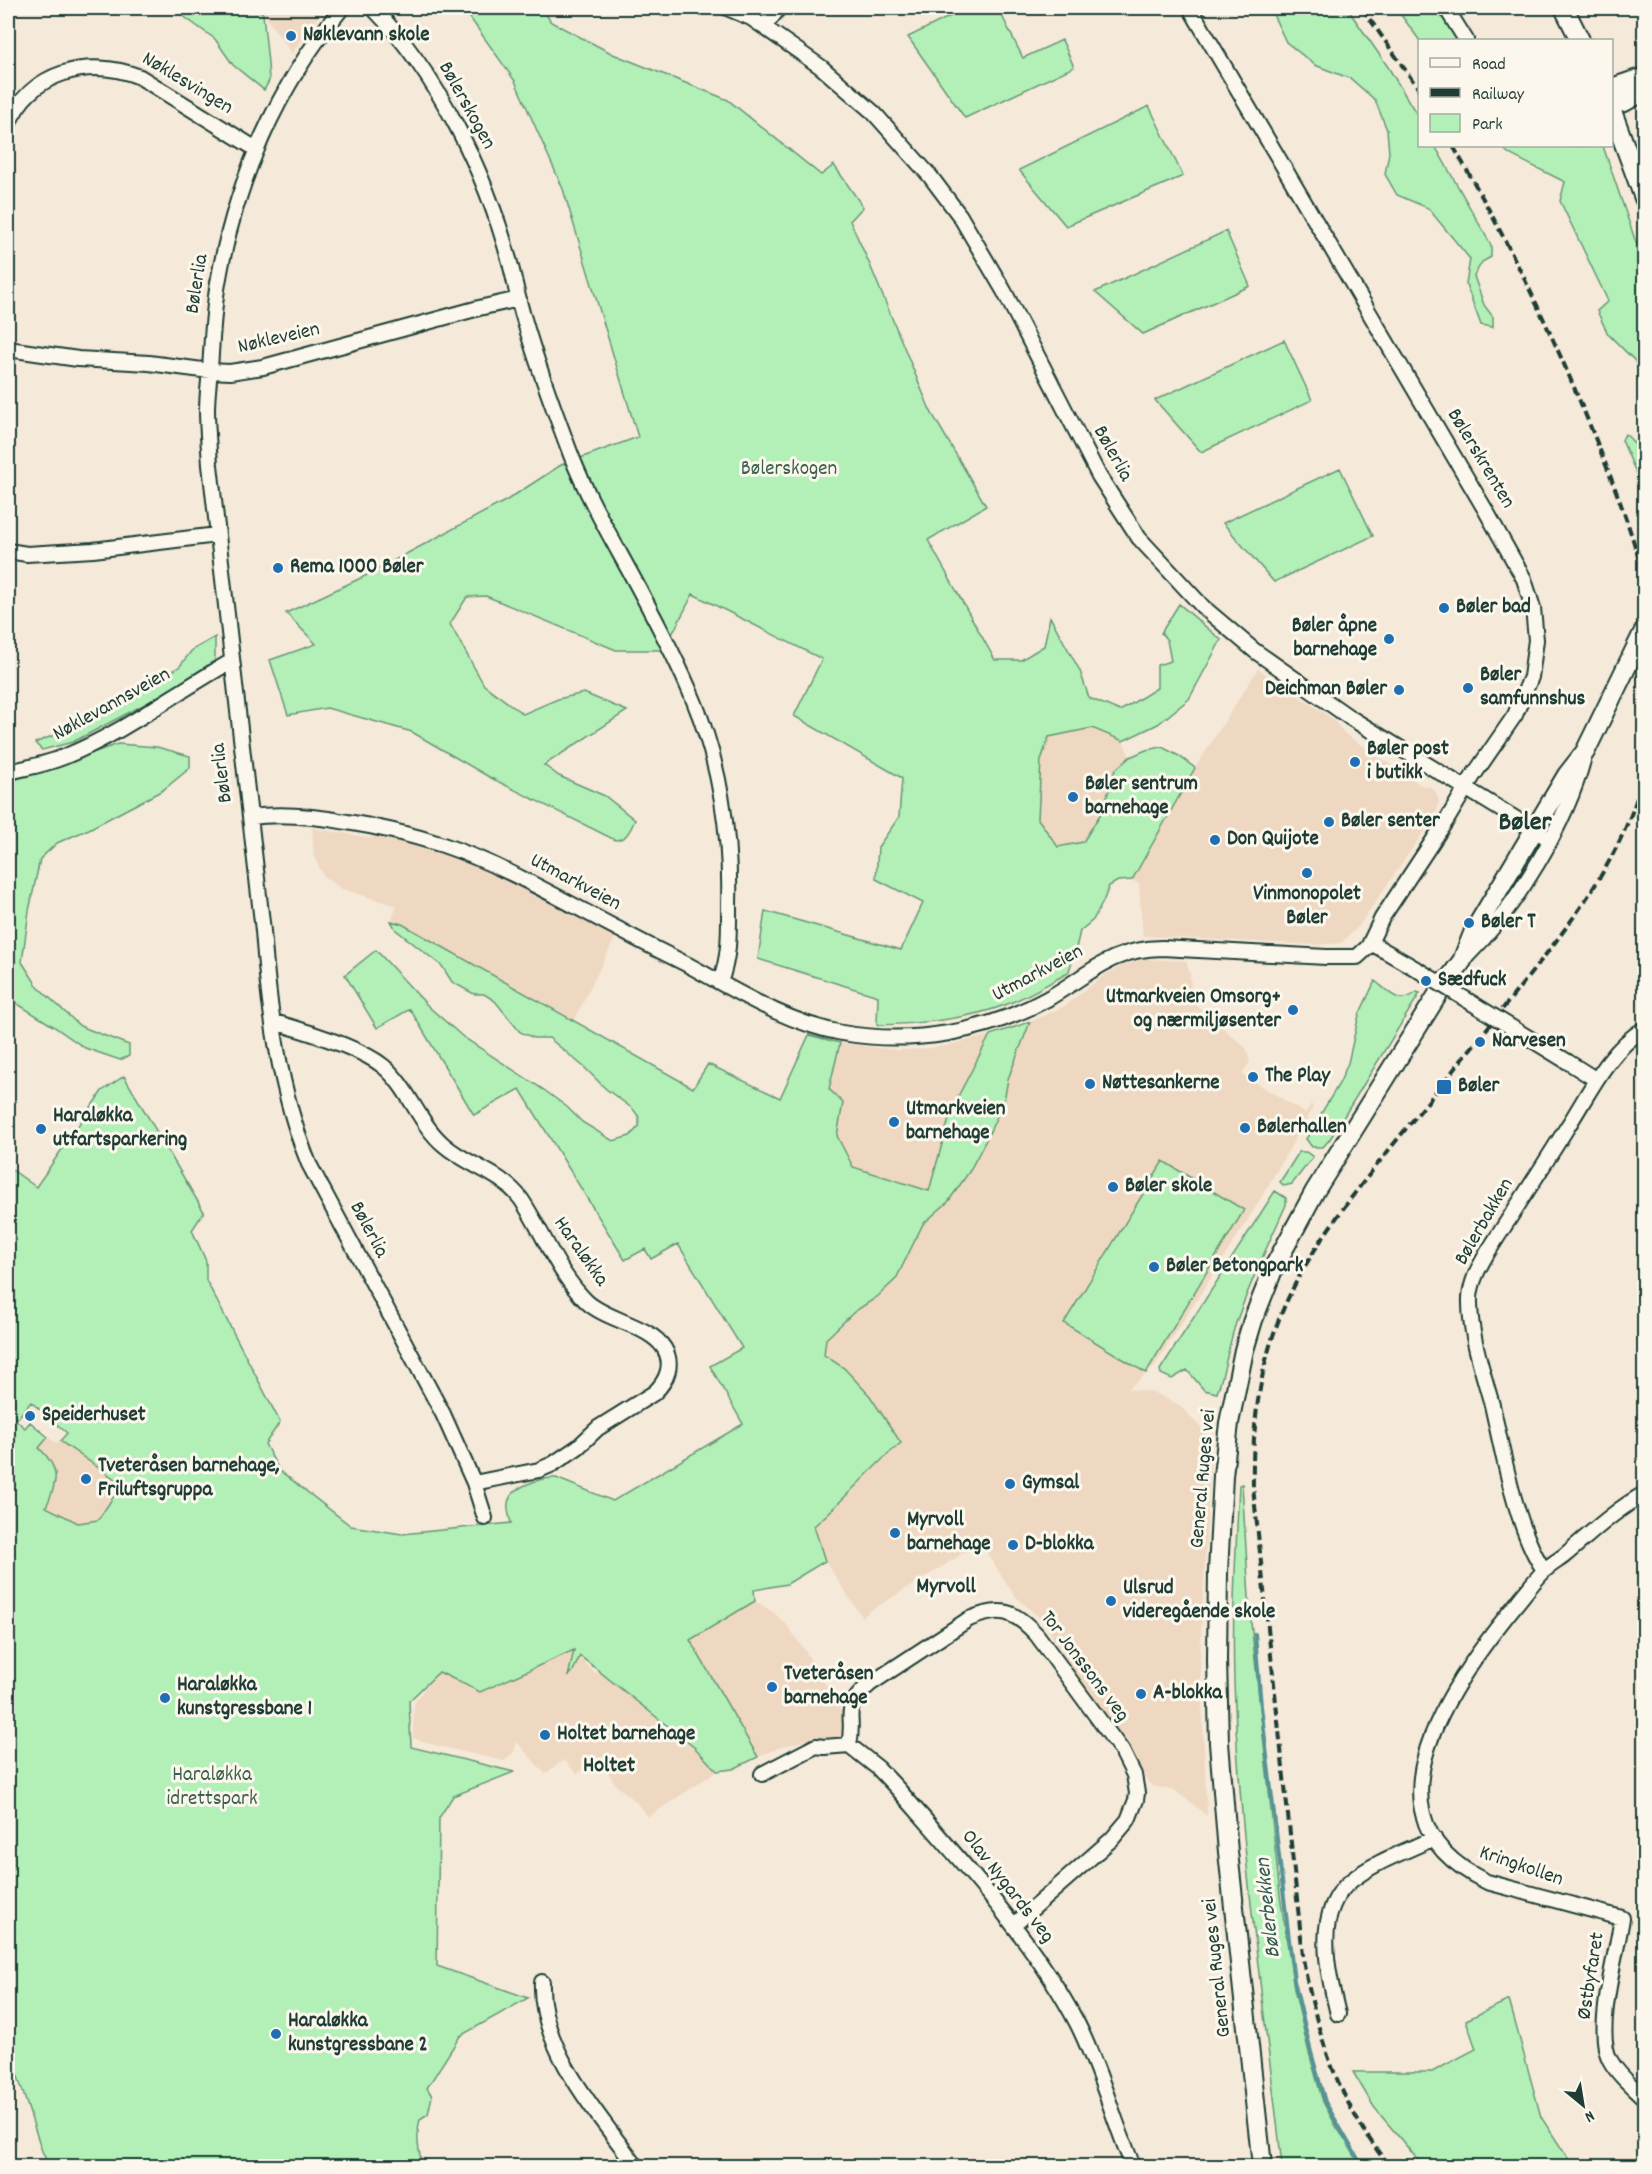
<svg xmlns="http://www.w3.org/2000/svg" width="1652" height="2174" font-family="Dekko,sans-serif">
<rect width="100%" height="100%" fill="#f5e9d9"/>
<filter id="ink" filterUnits="userSpaceOnUse"><feTurbulence type="fractalNoise" baseFrequency=".0167" numOctaves="2"/><feDisplacementMap in="SourceGraphic" scale="12" xChannelSelector="R" yChannelSelector="G"/><feConvolveMatrix kernelMatrix="1 2 1 2 8 2 1 2 1" color-interpolation-filters="sRGB"/></filter>
<g filter="url(#ink)">
<path fill="#eed8c2" d="M 259,8 L 324,8 L 292,53 Z
M 1258,669 L 1333,719 L 1345,734 L 1421,785 L 1430,787 L 1436,792 L 1439,801 L 1436,814 L 1358,927 L 1341,943 L 1313,945 L 1143,936 L 1139,884 L 1132,880 L 1195,768 Z
M 1092,728 L 1123,741 L 1130,757 L 1115,770 L 1103,810 L 1083,842 L 1058,847 L 1038,819 L 1041,760 L 1049,737 Z
M 312,828 L 372,838 L 373,834 L 434,850 L 515,884 L 616,936 L 574,1020 L 402,924 L 391,921 L 397,906 L 342,889 L 324,877 L 314,857 Z
M 1145,959 L 1186,961 L 1190,974 L 1191,991 L 1197,1006 L 1246,1048 L 1250,1062 L 1242,1074 L 1305,1113 L 1311,1104 L 1313,1108 L 1254,1210 L 1154,1367 L 1128,1389 L 1153,1392 L 1179,1405 L 1205,1432 L 1211,1446 L 1200,1657 L 1207,1816 L 1176,1791 L 1152,1786 L 1081,1686 L 1045,1623 L 1015,1596 L 980,1543 L 870,1611 L 862,1617 L 825,1561 L 814,1526 L 845,1499 L 879,1461 L 901,1443 L 870,1396 L 844,1368 L 824,1355 L 826,1339 L 854,1312 L 877,1297 L 896,1279 L 923,1224 L 948,1202 L 969,1172 L 986,1140 L 1004,1101 L 1008,1079 L 1030,1022 L 1065,1006 L 1103,976 L 1121,966 Z
M 990,1035 L 952,1108 L 930,1191 L 853,1167 L 837,1136 L 843,1103 L 829,1089 L 840,1043 L 897,1050 L 921,1049 L 945,1046 Z
M 48,1437 L 57,1444 L 60,1441 L 123,1484 L 98,1520 L 78,1523 L 46,1507 L 53,1493 L 39,1448 Z
M 755,1601 L 773,1612 L 787,1625 L 804,1649 L 850,1725 L 851,1745 L 814,1738 L 781,1747 L 758,1757 L 690,1640 Z
M 575,1650 L 593,1672 L 618,1676 L 673,1732 L 695,1748 L 717,1771 L 648,1817 L 635,1801 L 617,1786 L 598,1758 L 577,1774 L 564,1760 L 545,1774 L 517,1742 L 514,1752 L 504,1761 L 438,1746 L 413,1738 L 414,1704 L 432,1678 L 458,1654 Z"/>
<path fill="#b2f0b7" stroke="#689676" stroke-width="1.5" fill-rule="evenodd" d="M 172,8 L 259,8 L 263,14 L 268,63 L 269,81 L 264,90 L 233,65 L 215,39 Z
M 463,8 L 542,8 L 551,22 L 613,54 L 728,100 L 821,175 L 834,165 L 863,207 L 850,221 L 870,265 L 930,410 L 986,506 L 928,540 L 995,660 L 1021,660 L 1044,646 L 1050,617 L 1080,671 L 1089,698 L 1120,711 L 1157,688 L 1157,665 L 1171,661 L 1167,640 L 1161,633 L 1179,604 L 1221,640 L 1189,699 L 1158,724 L 1123,741 L 1092,728 L 1049,737 L 1041,760 L 1038,819 L 1058,847 L 1083,842 L 1103,810 L 1115,770 L 1130,757 L 1146,750 L 1162,747 L 1179,756 L 1195,768 L 1132,880 L 1118,881 L 1109,886 L 1103,902 L 1093,920 L 1080,931 L 1074,957 L 1068,973 C 1047,984 1027,997 1005,1005 C 964,1020 920,1024 877,1025 L 878,996 L 758,959 L 765,911 L 901,950 L 923,903 L 876,879 L 878,847 L 899,817 L 902,778 L 794,716 L 822,659 L 693,594 L 664,650 L 616,650 L 486,596 L 467,597 L 450,624 L 484,685 L 523,714 L 558,699 L 584,693 L 627,711 L 544,765 L 559,776 L 605,796 L 635,820 C 630,830 627,840 615,840 L 489,777 L 412,732 L 327,708 L 288,715 L 270,660 L 316,644 L 286,613 L 363,577 L 507,500 L 561,465 L 638,437 L 563,189 L 515,81 Z
M 967,8 L 998,8 L 1023,58 L 1062,40 L 1074,67 L 965,118 L 908,37 Z
M 1270,8 L 1347,8 L 1349,11 L 1388,67 L 1419,118 L 1420,146 L 1435,146 L 1491,245 L 1491,257 L 1482,262 L 1474,276 L 1484,305 L 1493,317 L 1493,327 L 1481,325 L 1466,284 L 1470,259 L 1428,208 L 1397,195 L 1385,174 L 1389,153 L 1387,130 L 1375,100 L 1351,79 L 1315,65 L 1286,42 Z
M 1396,8 L 1436,8 L 1458,40 L 1420,41 Z
M 1149,106 L 1183,176 L 1066,226 L 1019,170 Z
M 1501,146 L 1603,146 L 1644,266 L 1644,384 L 1635,361 L 1608,334 L 1597,311 L 1608,301 L 1560,201 L 1565,182 L 1509,154 Z
M 1226,231 L 1250,286 L 1143,334 L 1095,292 Z
M 1284,340 L 1312,400 L 1201,452 L 1155,400 Z
M 1625,434 C 1643,447 1645,472 1644,492 L 1622,440 Z
M 1340,468 L 1373,536 L 1274,582 L 1223,523 Z
M 215,637 L 215,660 L 166,693 L 73,742 L 42,750 L 35,743 L 78,725 L 89,724 L 103,711 L 125,703 L 180,666 L 192,650 Z
M 118,744 L 157,747 L 190,756 L 190,768 L 163,790 L 89,829 L 57,843 L 40,859 L 29,911 L 22,962 L 38,987 L 80,1026 L 129,1045 L 129,1056 L 120,1060 L 85,1048 L 53,1026 L 8,998 L 8,782 Z
M 391,921 L 402,924 L 693,1088 L 708,1064 L 780,1098 L 809,1035 L 840,1043 L 829,1089 L 843,1103 L 837,1136 L 853,1167 L 929,1191 L 952,1108 L 990,1035 L 1030,1022 L 1008,1079 L 1004,1101 L 986,1140 L 969,1172 L 948,1202 L 923,1224 L 896,1279 L 877,1297 L 854,1312 L 826,1339 L 824,1355 L 844,1368 L 870,1396 L 901,1443 C 870,1468 845,1500 814,1526 L 825,1561 L 787,1584 L 754,1590 L 755,1601 L 690,1640 L 758,1757 L 733,1769 L 717,1771 L 695,1748 L 580,1656 L 573,1671 L 568,1677 L 574,1650 L 480,1692 L 439,1672 L 409,1701 L 411,1747 L 514,1772 L 453,1796 L 439,1818 L 437,1966 L 528,1998 L 460,2036 L 427,2088 L 432,2096 L 428,2114 L 420,2119 C 416,2134 418,2151 423,2166 L 49,2166 L 42,2151 L 8,2046 L 8,1429 L 15,1420 L 13,1382 L 8,1381 L 8,1167 L 36,1187 L 102,1091 L 124,1076 L 204,1212 L 192,1230 L 206,1261 L 206,1280 L 280,1422 L 265,1444 L 279,1470 L 351,1526 L 402,1534 L 511,1523 C 510,1518 507,1510 508,1504 C 509,1487 542,1477 556,1478 L 613,1501 L 743,1424 L 710,1366 L 742,1348 L 678,1244 L 651,1259 L 645,1249 L 625,1260 L 520,1089 L 474,1115 L 410,1009 L 377,1028 L 345,975 L 376,950 L 429,1007 L 463,1037 L 544,1090 L 567,1107 L 582,1122 L 613,1141 L 630,1136 L 639,1126 L 639,1117 L 633,1109 L 606,1089 L 584,1067 L 549,1038 L 534,1038 L 520,1032 L 495,1001 L 484,994 L 474,994 L 452,982 L 442,966 L 396,930 ZM 31,1402 L 67,1433 L 60,1441 L 122,1484 L 98,1520 L 78,1523 L 46,1507 C 58,1481 61,1469 39,1448 L 48,1437 L 30,1422 L 25,1428 L 16,1420 Z
M 1375,981 C 1390,992 1398,1007 1417,992 L 1420,993 L 1330,1139 L 1323,1147 L 1312,1147 L 1306,1139 L 1340,1082 L 1348,1063 L 1359,1015 Z
M 1299,1152 L 1306,1152 L 1313,1157 L 1292,1184 L 1284,1186 L 1280,1182 Z
M 1163,1161 L 1244,1210 L 1146,1373 L 1064,1323 Z
M 1275,1191 L 1286,1198 L 1286,1205 C 1268,1245 1249,1284 1235,1326 C 1228,1348 1225,1371 1217,1393 L 1204,1390 L 1187,1370 L 1172,1379 L 1161,1374 L 1160,1370 Z
M 1242,1484 L 1250,1613 L 1280,1895 L 1294,1989 L 1308,2049 L 1323,2102 L 1337,2128 L 1364,2166 L 1282,2166 C 1264,2004 1239,1843 1234,1680 C 1232,1615 1236,1550 1239,1485 Z
M 1509,2000 L 1541,2117 L 1573,2166 L 1423,2166 L 1374,2107 L 1353,2072 L 1432,2072 L 1476,2049 L 1466,2020 Z"/>
<g fill="none" stroke-linecap="round" stroke-linejoin="round">
<path stroke="#579395" stroke-width="4" d="M 1255,1634 L 1261,1706 L 1294,1981 L 1311,2052 L 1325,2102 L 1362,2166"/>
<g stroke="#1f3d34" stroke-width="18">
<path id="minor" d="M 342,8 C 277,86 235,183 218,283 C 213,311 212,340 210,369 C 209,383 207,396 207,410 C 207,428 209,447 210,465 L 263,931 C 269,1010 279,1090 309,1164 L 443,1414 L 474,1483 L 485,1518
M 373,8 C 438,74 486,173 510,263 C 515,281 518,301 524,319 C 537,365 554,410 571,455 C 589,501 615,544 638,587 C 658,624 678,662 694,701 C 720,764 731,836 729,904 C 729,931 730,956 720,982
M 727,8 L 751,18 L 821,67 L 874,113 L 930,176 L 960,216 L 1004,291 L 1099,476 L 1139,538 L 1203,607 L 1255,651 L 1349,717 L 1549,839
M 1446,8 L 1466,40
M 764,27 L 779,8
M 8,125 C 30,71 89,57 140,77 L 256,149
M 8,349 L 78,359 L 149,363 L 210,371 L 230,372 L 263,367 L 479,308 L 519,299
M 8,551 L 27,554 L 93,550 L 217,535
M 8,772 C 27,768 47,764 66,756 C 125,732 176,692 232,661
M 250,817 C 283,813 314,816 347,822 C 380,827 412,835 443,845 C 505,866 562,900 620,930 C 643,943 667,954 690,966 C 738,992 787,1023 842,1033 C 912,1045 985,1033 1047,999 C 1089,975 1110,949 1162,948 L 1326,957 L 1357,957 L 1368,947 L 1382,918 L 1448,818 L 1473,776 L 1515,715 L 1531,677 L 1536,640 L 1533,608 L 1524,579 L 1486,511 L 1190,8
M 1371,943 L 1418,970
M 1467,956 C 1517,906 1566,825 1584,757
M 274,1022 C 302,1030 361,1048 383,1066 C 409,1087 418,1123 444,1145 C 468,1166 501,1172 521,1199 C 544,1233 557,1273 587,1302 C 608,1321 649,1325 664,1348 C 674,1364 667,1381 654,1393 L 598,1428 L 578,1447 L 553,1464 L 539,1470 L 474,1483
M 1568,1062 L 1595,1079
M 1644,1494 C 1615,1510 1590,1534 1565,1555 C 1558,1561 1549,1565 1543,1572 C 1534,1581 1525,1593 1517,1603 C 1476,1653 1405,1746 1423,1814 C 1431,1847 1458,1868 1487,1882 L 1622,1918 C 1617,1953 1594,2031 1610,2060 C 1618,2075 1633,2087 1644,2098
M 1544,1570 C 1517,1532 1503,1453 1492,1405 C 1483,1372 1469,1332 1470,1298 C 1471,1282 1478,1269 1486,1255 C 1513,1212 1541,1170 1568,1126 C 1590,1092 1608,1051 1644,1029
M 849,1745 C 856,1712 839,1711 870,1684 L 969,1619 C 1001,1606 1014,1610 1037,1635 L 1122,1751 L 1134,1775 L 1137,1793 L 1136,1800 L 1128,1820 L 1112,1839 L 1014,1925
M 762,1774 L 816,1746 L 824,1747 L 849,1745 L 878,1768 L 897,1788 C 960,1860 1032,1937 1077,2023 C 1100,2068 1113,2119 1133,2166
M 542,1982 C 539,2049 599,2115 636,2166
M 1338,2014 C 1328,1973 1312,1911 1352,1880 C 1376,1861 1407,1851 1434,1838"/>
</g>
<g stroke="#1f3d34" stroke-width="22">
<path id="major" d="M 1564,8 L 1580,40
M 1612,93 L 1615,87 L 1644,77
M 1612,100 L 1624,102 L 1644,91
M 1612,111 L 1644,198
M 1262,2166 L 1228,1852 L 1219,1743 L 1217,1660 L 1218,1572 L 1223,1476 L 1229,1423 L 1244,1350 L 1253,1320 L 1274,1267 L 1315,1191 L 1440,991 L 1462,961 L 1474,931 L 1567,775 L 1585,752 L 1644,631"/>
</g>
<use href="#minor" stroke="#fbf7ec" stroke-width="14"/>
<use href="#major" stroke="#fbf7ec" stroke-width="18"/>
<path stroke="#1f3d34" stroke-width="4" stroke-dasharray="9 4.5" stroke-linecap="butt" d="M 1362,8 L 1420,91
M 1453,146 C 1506,236 1551,330 1591,428 C 1611,477 1631,527 1644,578
M 1389,2166 C 1339,2102 1320,2044 1304,1965 L 1253,1487 C 1252,1436 1257,1387 1272,1339 C 1297,1261 1350,1199 1400,1136 C 1443,1083 1486,1030 1528,977 C 1578,914 1625,852 1644,773"/>
<g stroke="#1f3d34" stroke-width="18" stroke-linecap="butt">
<path id="minor-bridge" d="M 1418,970 L 1568,1062"/>
</g>
<use href="#minor-bridge" stroke="#fbf7ec" stroke-width="14"/>
</g>
</g>
<g fill="#1f6fb2" stroke="#fbf7ec" stroke-width="2">
<circle cx="291" cy="36" r="6"/>
<circle cx="278" cy="568" r="6"/>
<circle cx="1444" cy="608" r="6"/>
<circle cx="1389" cy="639" r="6"/>
<circle cx="1468" cy="688" r="6"/>
<circle cx="1399" cy="690" r="6"/>
<circle cx="1355" cy="762" r="6"/>
<circle cx="1073" cy="797" r="6"/>
<circle cx="1329" cy="822" r="6"/>
<circle cx="1215" cy="840" r="6"/>
<circle cx="1307" cy="873" r="6"/>
<circle cx="1469" cy="923" r="6"/>
<circle cx="1426" cy="981" r="6"/>
<circle cx="1293" cy="1010" r="6"/>
<circle cx="1480" cy="1042" r="6"/>
<circle cx="1253" cy="1077" r="6"/>
<circle cx="1090" cy="1084" r="6"/>
<rect x="1436" y="1079" width="16" height="16" rx="3"/>
<circle cx="894" cy="1122" r="6"/>
<circle cx="1245" cy="1128" r="6"/>
<circle cx="41" cy="1129" r="6"/>
<circle cx="1113" cy="1187" r="6"/>
<circle cx="1154" cy="1267" r="6"/>
<circle cx="30" cy="1416" r="6"/>
<circle cx="86" cy="1479" r="6"/>
<circle cx="1010" cy="1484" r="6"/>
<circle cx="895" cy="1533" r="6"/>
<circle cx="1013" cy="1545" r="6"/>
<circle cx="1111" cy="1601" r="6"/>
<circle cx="772" cy="1687" r="6"/>
<circle cx="1141" cy="1694" r="6"/>
<circle cx="165" cy="1698" r="6"/>
<circle cx="545" cy="1735" r="6"/>
<circle cx="276" cy="2034" r="6"/>
</g>
<g text-anchor="middle" dominant-baseline="central" stroke-width="6" stroke-linejoin="round" paint-order="stroke">
<g font-size="21" font-weight="bold" fill="#1f3d34" stroke="#fbf7ec" text-anchor="start">
<text x="303" y="36">Nøklevann skole</text>
<text x="290" y="568">Rema 1000 Bøler</text>
<text x="1456" y="608">Bøler bad</text>
<text x="1377" y="627" text-anchor="end">Bøler åpne<tspan x="1377" dy="24">barnehage</tspan></text>
<text x="1480" y="676">Bøler<tspan x="1480" dy="24">samfunnshus</tspan></text>
<text x="1387" y="690" text-anchor="end">Deichman Bøler</text>
<text x="1367" y="750">Bøler post<tspan x="1367" dy="24">i butikk</tspan></text>
<text x="1085" y="785">Bøler sentrum<tspan x="1085" dy="24">barnehage</tspan></text>
<text x="1341" y="822">Bøler senter</text>
<text x="1227" y="840">Don Quijote</text>
<text x="1307" y="895" text-anchor="middle">Vinmonopolet<tspan x="1307" dy="24">Bøler</tspan></text>
<text x="1481" y="923">Bøler T</text>
<text x="1438" y="981">Sædfuck</text>
<text x="1281" y="998" text-anchor="end">Utmarkveien Omsorg+<tspan x="1281" dy="24">og nærmiljøsenter</tspan></text>
<text x="1492" y="1042">Narvesen</text>
<text x="1265" y="1077">The Play</text>
<text x="1102" y="1084">Nøttesankerne</text>
<text x="1458" y="1087">Bøler</text>
<text x="906" y="1110">Utmarkveien<tspan x="906" dy="24">barnehage</tspan></text>
<text x="53" y="1117">Haraløkka<tspan x="53" dy="24">utfartsparkering</tspan></text>
<text x="1257" y="1128">Bølerhallen</text>
<text x="1125" y="1187">Bøler skole</text>
<text x="1166" y="1267">Bøler Betongpark</text>
<text x="42" y="1416">Speiderhuset</text>
<text x="98" y="1467">Tveteråsen barnehage,<tspan x="98" dy="24">Friluftsgruppa</tspan></text>
<text x="1022" y="1484">Gymsal</text>
<text x="907" y="1521">Myrvoll<tspan x="907" dy="24">barnehage</tspan></text>
<text x="1025" y="1545">D-blokka</text>
<text x="1123" y="1589">Ulsrud<tspan x="1123" dy="24">videregående skole</tspan></text>
<text x="784" y="1675">Tveteråsen<tspan x="784" dy="24">barnehage</tspan></text>
<text x="177" y="1686">Haraløkka<tspan x="177" dy="24">kunstgressbane 1</tspan></text>
<text x="1153" y="1694">A-blokka</text>
<text x="557" y="1735">Holtet barnehage</text>
<text x="288" y="2022">Haraløkka<tspan x="288" dy="24">kunstgressbane 2</tspan></text>
</g>
<g font-size="21" fill="#1f3d34" stroke="#fbf7ec">
<text transform="translate(187 84) rotate(31)">Nøklesvingen</text>
<text transform="translate(466 106) rotate(61)">Bølerskogen</text>
<text transform="translate(198 284) rotate(-81)">Bølerlia</text>
<text transform="translate(279 339) rotate(-13)">Nøkleveien</text>
<text transform="translate(1112 454) rotate(61)">Bølerlia</text>
<text transform="translate(1480 459) rotate(59)">Bølerskrenten</text>
<text transform="translate(112 705) rotate(-29)">Nøklevannsveien</text>
<text transform="translate(223 773) rotate(-97)">Bølerlia</text>
<text transform="translate(575 883) rotate(28)">Utmarkveien</text>
<text transform="translate(1038 974) rotate(-28)">Utmarkveien</text>
<text transform="translate(1485 1222) rotate(-60)">Bølerbakken</text>
<text transform="translate(368 1230) rotate(62)">Bølerlia</text>
<text transform="translate(580 1252) rotate(55)">Haraløkka</text>
<text transform="translate(1204 1479) rotate(-85)">General Ruges vei</text>
<text transform="translate(1084 1667) rotate(53)">Tor Jonssons veg</text>
<text transform="translate(1521 1867) rotate(19)">Kringkollen</text>
<text transform="translate(1007 1887) rotate(52)">Olav Nygards veg</text>
<text transform="translate(1218 1968) rotate(-96)">General Ruges vei</text>
<text transform="translate(1592 1976) rotate(-81)">Østbyfaret</text>
</g>
<g font-size="21" fill="#3c614e" stroke="#fbf7ec">
<text x="789" y="470">Bølerskogen</text>
<text x="212" y="1776">Haraløkka<tspan x="212" dy="24">idrettspark</tspan></text>
</g>
<g font-size="22" font-weight="bold" fill="#1f3d34" stroke="#fbf7ec">
<text x="946" y="1587">Myrvoll</text>
<text x="609" y="1766">Holtet</text>
</g>
<g font-size="22" font-style="italic" fill="#325a54" stroke="#fbf7ec">
<text transform="translate(1269 1908) rotate(-96)">Bølerbekken</text>
</g>
<g font-size="27" font-weight="bold" fill="#1f3d34" stroke="#fbf7ec">
<text x="1525" y="823">Bøler</text>
</g>
</g>
<rect width="1652" height="2174" fill="none" stroke="#fbf7ec" stroke-width="30"/>
<rect x="15" y="15" width="1622" height="2144" fill="none" stroke="#1f3d34" stroke-width="2" filter="url(#ink)"/>
<rect x="1418" y="39" width="195" height="108" fill="#fbf7ec" stroke="#a3ada2" stroke-width="1.5"/>
<rect x="1430" y="58" width="30" height="9" fill="#fbf7ec" stroke="#a3ada2" stroke-width="1.5"/>
<text x="1472" y="69" font-size="18" fill="#1f3d34">Road</text>
<rect x="1430" y="88" width="30" height="9" fill="#1f3d34" stroke="#a3ada2" stroke-width="1.5"/>
<text x="1472" y="99" font-size="18" fill="#1f3d34">Railway</text>
<rect x="1430" y="114" width="30" height="18" fill="#b2f0b7" stroke="#a3ada2" stroke-width="1.5"/>
<text x="1472" y="129" font-size="18" fill="#1f3d34">Park</text>
<g transform="translate(1583 2105) rotate(150)" stroke="#fbf7ec" stroke-width="4.5" paint-order="stroke">
<path d="M0-4.5L10 22L0 15L-10 22Z" fill="#1f3d34"/>
<text y="-9" font-size="16" font-weight="bold" text-anchor="middle" fill="#1f3d34">N</text>
</g>
</svg>
